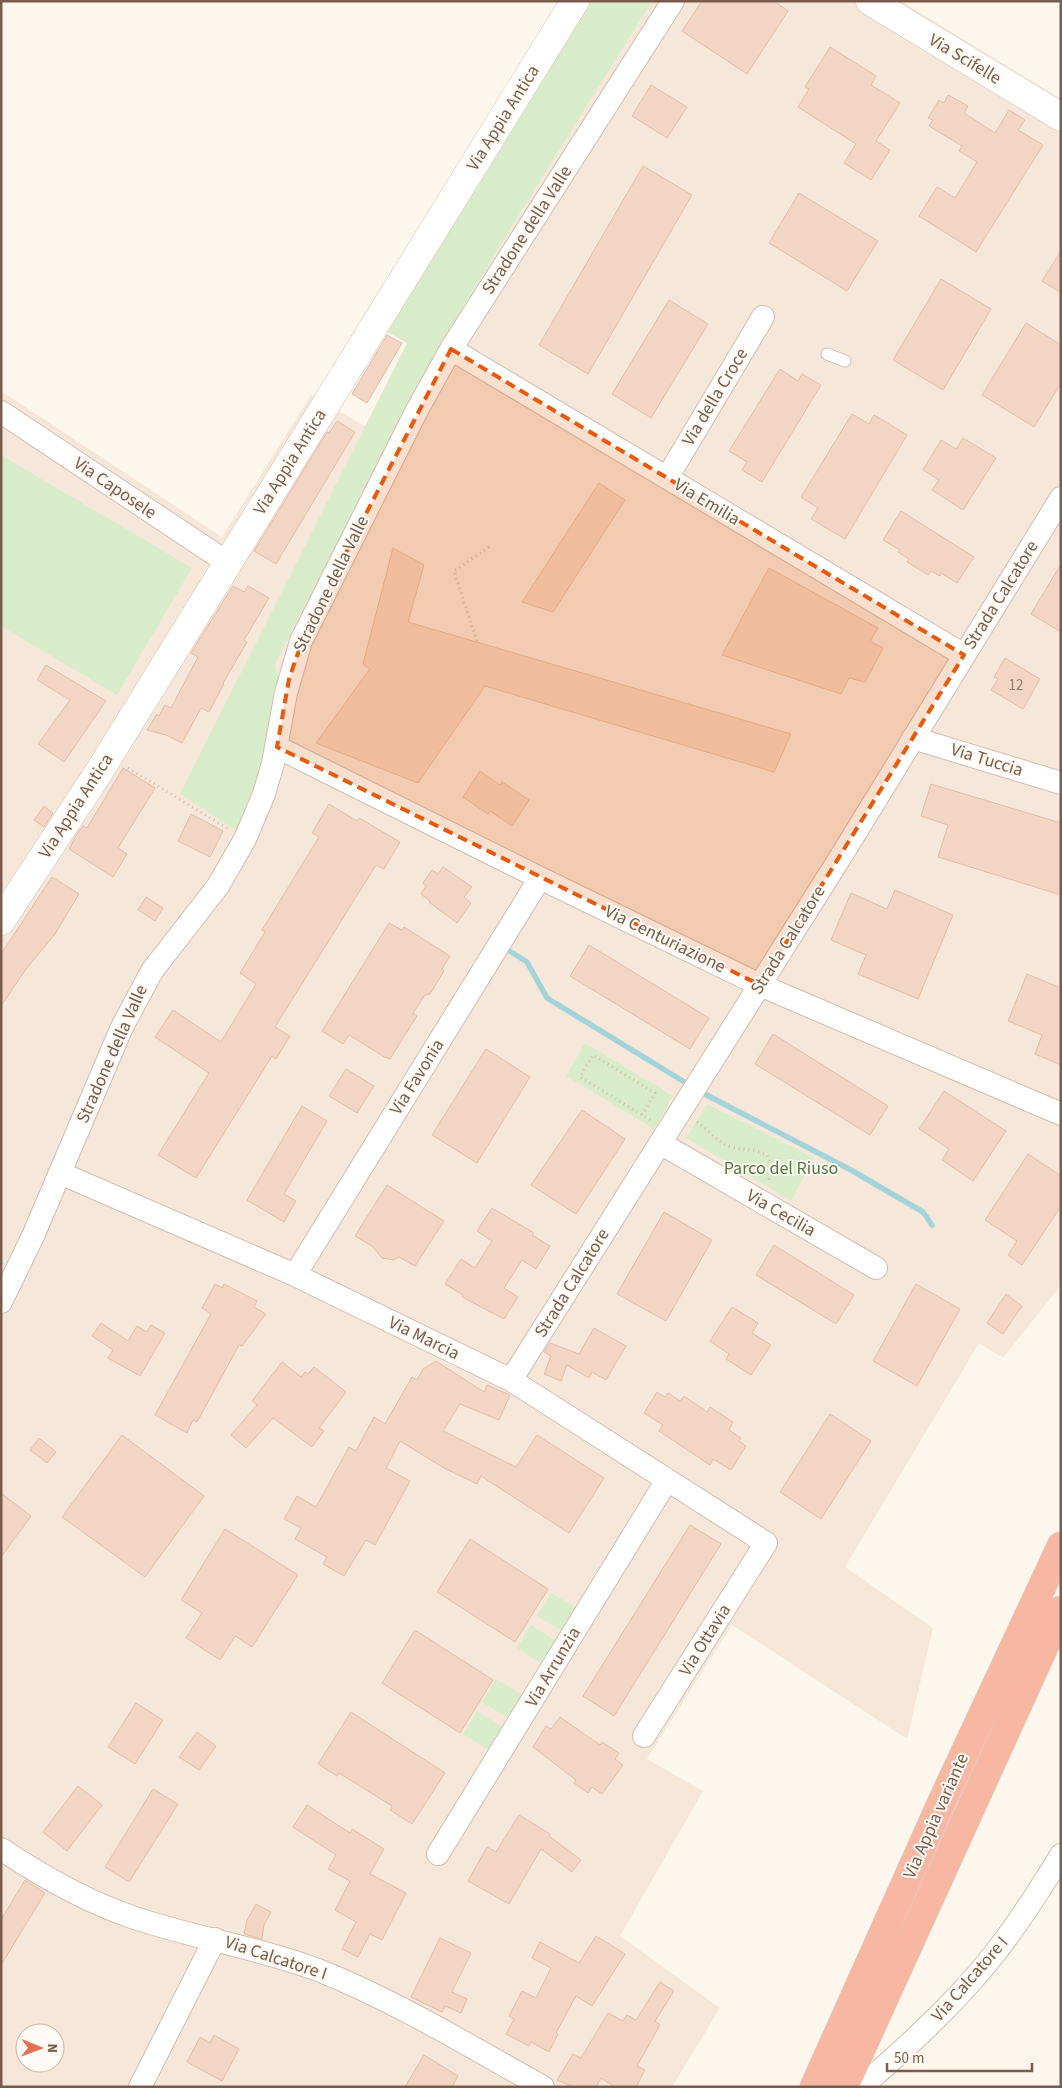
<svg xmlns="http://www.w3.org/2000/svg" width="1062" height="2088" font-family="'Source Sans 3',sans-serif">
<rect width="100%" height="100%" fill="#fdf6ec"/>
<path fill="#f5e8da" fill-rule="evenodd" d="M 643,1 L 901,1 L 1061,99 L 1061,1285 L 1003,1358 L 979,1343 L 845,1567 L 933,1628 L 907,1739 L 732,1625 L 647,1759 L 703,1791 L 620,1936 L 720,2008 L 672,2087 L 1,2087 L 1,391 L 222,537 L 311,395 L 382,436 ZM 25,2033 L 55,2033 L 55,2063 L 25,2063 Z"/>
<path fill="#d8ecc9" d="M 591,1 L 652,1 L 507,234 L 457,318 L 296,622 L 275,664 L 278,678 L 278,690 L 262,775 L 237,831 L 180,794 L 407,343 L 387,332 Z
M 1,455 L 192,568 L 117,695 L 1,626 Z
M 585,1043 L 673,1096 L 654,1129 L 566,1076 Z
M 707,1104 L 814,1158 L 791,1201 L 686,1138 Z
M 551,1593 L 577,1608 L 562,1631 L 537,1616 Z
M 531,1625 L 556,1641 L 542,1664 L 517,1648 Z
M 496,1679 L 522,1695 L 508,1718 L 482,1702 Z
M 477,1711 L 502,1727 L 488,1750 L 463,1734 Z"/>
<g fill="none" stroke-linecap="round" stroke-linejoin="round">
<path stroke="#a5d3da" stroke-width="5.5" d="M 508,950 L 527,962 L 547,998 L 691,1086
M 699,1091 L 851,1170 L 923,1212 L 932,1225"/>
</g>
<path fill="#f3d5c3" stroke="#e6bba3" d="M 702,1 L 774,1 L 788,11 L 747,74 L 682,31 Z
M 830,47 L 876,76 L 871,85 L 900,103 L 876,141 L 890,150 L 871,180 L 844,163 L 856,144 L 798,107 L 809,89 L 805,87 Z
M 651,85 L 687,107 L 667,138 L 632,116 Z
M 948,95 L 968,106 L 964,113 L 995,133 L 1009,110 L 1025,120 L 1018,130 L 1043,145 L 976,252 L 919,216 L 937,187 L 955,198 L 977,162 L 959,151 L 962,146 L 929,126 L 933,120 L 928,118 L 939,100 L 944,103 Z
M 643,166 L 692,195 L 588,374 L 539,345 Z
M 799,193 L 878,241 L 847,291 L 769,243 Z
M 1061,251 L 1061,293 L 1042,281 Z
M 941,279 L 991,309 L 943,390 L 893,360 Z
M 669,300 L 708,324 L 651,418 L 612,394 Z
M 1026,323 L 1061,345 L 1061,383 L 1034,427 L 982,395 Z
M 387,335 L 402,343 L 367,403 L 352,394 Z
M 780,369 L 798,381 L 802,374 L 821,385 L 762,482 L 742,470 L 747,462 L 729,451 Z
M 852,414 L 869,424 L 874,415 L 907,435 L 845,539 L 811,519 L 818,508 L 801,497 Z
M 337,421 L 355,432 L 276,564 L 254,551 L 327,432 L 329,433 Z
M 963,438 L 996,458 L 963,510 L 932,490 L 939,480 L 923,470 L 941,440 L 956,449 Z
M 599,483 L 625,500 L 553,612 L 522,602 Z
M 901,511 L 974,557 L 957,583 L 941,573 L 940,576 L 931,571 L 928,575 L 907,562 L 909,559 L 898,552 L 900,550 L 883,540 Z
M 393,548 L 424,565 L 408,622 L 791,734 L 774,772 L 485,686 L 418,783 L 316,743 L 370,669 L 363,664 Z
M 1061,564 L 1061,632 L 1031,614 Z
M 769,568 L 878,628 L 870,641 L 883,648 L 865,682 L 849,678 L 841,694 L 722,655 Z
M 233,586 L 244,592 L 248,586 L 269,598 L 244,640 L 247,642 L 223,683 L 224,684 L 209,712 L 201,708 L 182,743 L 166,735 L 147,730 L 157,714 L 159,716 L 165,705 L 171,708 L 198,657 L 191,653 Z
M 1005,658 L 1040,679 L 1023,709 L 991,690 L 998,679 L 994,677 Z
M 46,665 L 106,701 L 64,762 L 38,744 L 70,700 L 37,680 Z
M 123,768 L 155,788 L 118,848 L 127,854 L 113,877 L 69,849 L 78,832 L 83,826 L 87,828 Z
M 480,771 L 500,785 L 502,782 L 529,800 L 512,826 L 490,811 L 488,814 L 463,797 Z
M 931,784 L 1061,823 L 1061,895 L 938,857 L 948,825 L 921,816 Z
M 329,804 L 357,821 L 359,818 L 400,842 L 384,869 L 376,865 L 275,1027 L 290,1036 L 276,1059 L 272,1056 L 196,1178 L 158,1155 L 209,1073 L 155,1037 L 173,1010 L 221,1042 L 256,984 L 240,973 L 265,932 L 262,930 L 319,837 L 312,833 Z
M 44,806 L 53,813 L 44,827 L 34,820 Z
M 191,814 L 223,831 L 210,857 L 178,841 Z
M 443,867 L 472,887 L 464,897 L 471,903 L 457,923 L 429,902 L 430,901 L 421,894 L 426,886 L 423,883 L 432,870 L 438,874 Z
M 52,877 L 79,894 L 55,934 L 26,969 L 1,1006 L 1,954 Z
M 895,890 L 953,915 L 918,999 L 858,974 L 866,955 L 831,940 L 851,893 L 887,909 Z
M 146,897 L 163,908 L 155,921 L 138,910 Z
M 389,923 L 402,930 L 404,927 L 450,956 L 442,969 L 444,971 L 430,994 L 425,995 L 413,1013 L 417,1016 L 390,1059 L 386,1057 L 386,1058 L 349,1035 L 343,1044 L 322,1031 Z
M 589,945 L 709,1018 L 690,1049 L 570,976 Z
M 1027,974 L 1061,988 L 1061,1065 L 1035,1054 L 1042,1035 L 1008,1021 Z
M 773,1034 L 888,1106 L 870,1135 L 755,1064 Z
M 486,1049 L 530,1077 L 477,1163 L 432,1135 Z
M 346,1069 L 374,1086 L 357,1113 L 329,1096 Z
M 944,1091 L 1006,1131 L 973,1181 L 942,1160 L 949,1149 L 919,1129 Z
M 302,1106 L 327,1121 L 284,1194 L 296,1201 L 284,1222 L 247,1200 Z
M 582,1110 L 625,1139 L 576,1214 L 531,1185 Z
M 1028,1154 L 1061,1176 L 1061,1206 L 1022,1265 L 1008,1255 L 1017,1241 L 985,1220 Z
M 387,1185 L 444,1221 L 415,1266 L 399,1257 L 394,1260 L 382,1258 L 372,1246 L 355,1236 Z
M 492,1208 L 534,1233 L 532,1235 L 550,1246 L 536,1269 L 522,1260 L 504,1288 L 518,1297 L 504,1319 L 462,1297 L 463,1295 L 445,1284 L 461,1259 L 475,1268 L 492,1241 L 477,1231 Z
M 664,1212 L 712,1240 L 666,1321 L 617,1294 Z
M 774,1245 L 854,1295 L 836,1324 L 756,1275 Z
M 215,1284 L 222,1288 L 224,1284 L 257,1301 L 254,1307 L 266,1314 L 242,1346 L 239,1345 L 197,1422 L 193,1420 L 187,1433 L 155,1415 L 211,1314 L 202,1308 Z
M 916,1284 L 960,1309 L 917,1386 L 873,1361 Z
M 1006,1294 L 1022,1306 L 1003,1334 L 987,1323 Z
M 732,1307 L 758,1323 L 752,1333 L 771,1345 L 751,1375 L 726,1359 L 729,1354 L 710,1341 Z
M 101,1323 L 128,1341 L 137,1326 L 147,1332 L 151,1325 L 165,1333 L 140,1376 L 108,1358 L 113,1350 L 92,1336 Z
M 594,1328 L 626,1346 L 606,1380 L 592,1372 L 589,1378 L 567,1365 L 561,1381 L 544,1374 L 551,1356 L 544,1352 L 550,1343 L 579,1354 Z
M 436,1361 L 484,1392 L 487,1385 L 510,1395 L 499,1420 L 460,1404 L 443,1431 L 516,1467 L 537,1435 L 604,1478 L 569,1533 L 481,1476 L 477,1484 L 444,1468 L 400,1441 L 386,1468 L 410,1481 L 375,1545 L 366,1540 L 344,1576 L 323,1564 L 327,1557 L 295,1539 L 301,1528 L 284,1519 L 297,1496 L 316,1507 L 349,1447 L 356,1451 L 374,1417 L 385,1424 L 412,1377 L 417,1380 L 423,1369 Z
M 282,1362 L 301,1377 L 305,1372 L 308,1374 L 314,1367 L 346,1392 L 319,1428 L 324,1431 L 312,1447 L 273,1418 L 246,1448 L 231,1435 L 257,1405 L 252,1401 Z
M 657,1392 L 665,1397 L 668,1393 L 680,1401 L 684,1396 L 707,1412 L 710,1407 L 733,1422 L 729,1430 L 741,1438 L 739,1441 L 746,1446 L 731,1470 L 713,1459 L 710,1465 L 659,1431 L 663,1425 L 644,1413 Z
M 830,1414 L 871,1441 L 821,1519 L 780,1492 Z
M 122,1435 L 204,1496 L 145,1577 L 62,1517 Z
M 39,1438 L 56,1452 L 47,1463 L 30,1450 Z
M 1,1493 L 31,1516 L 1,1557 Z
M 690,1525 L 721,1544 L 614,1716 L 583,1696 Z
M 225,1529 L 298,1575 L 252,1647 L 235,1636 L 220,1660 L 186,1638 L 202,1613 L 181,1600 Z
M 470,1539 L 548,1589 L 515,1642 L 437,1592 Z
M 415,1630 L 493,1680 L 460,1733 L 382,1683 Z
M 136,1703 L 163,1720 L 135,1764 L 108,1747 Z
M 351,1712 L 445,1773 L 412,1824 L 390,1810 L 392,1806 L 339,1773 L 337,1776 L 318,1764 Z
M 560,1717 L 600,1745 L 602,1742 L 619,1753 L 615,1759 L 623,1765 L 602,1794 L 592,1787 L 588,1793 L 574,1783 L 576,1780 L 533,1747 L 546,1726 L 551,1729 Z
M 197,1732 L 216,1746 L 199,1770 L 179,1757 Z
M 78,1786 L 102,1805 L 67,1851 L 43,1832 Z
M 153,1789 L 178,1804 L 129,1882 L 105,1867 Z
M 307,1805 L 350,1833 L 352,1829 L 384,1849 L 370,1874 L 406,1893 L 382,1940 L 370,1934 L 358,1957 L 342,1949 L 356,1922 L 335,1910 L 350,1881 L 328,1869 L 336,1855 L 293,1827 Z
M 519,1815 L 550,1834 L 549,1836 L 581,1860 L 572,1872 L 541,1849 L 509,1904 L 468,1881 L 487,1847 L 496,1852 Z
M 25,1880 L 45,1893 L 1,1965 L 1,1920 Z
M 256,1904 L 271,1912 L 264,1925 L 262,1939 L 244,1934 L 247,1920 Z
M 596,1936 L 625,1954 L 592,2006 L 576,1996 L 556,2033 L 558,2034 L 549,2052 L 531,2042 L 529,2046 L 506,2034 L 514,2019 L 509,2016 L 522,1991 L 536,1998 L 551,1968 L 532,1958 L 540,1942 L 579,1963 Z
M 440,1938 L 471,1953 L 452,1992 L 467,1999 L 461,2013 L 445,2006 L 442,2012 L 411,1997 Z
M 660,1982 L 674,1991 L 655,2021 L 660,2025 L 637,2066 L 645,2070 L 636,2087 L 615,2087 L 601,2078 L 596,2087 L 574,2087 L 557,2080 L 573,2054 L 581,2058 L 608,2013 L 623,2021 L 627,2015 L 636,2020 Z
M 214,2035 L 239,2049 L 222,2081 L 187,2062 L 200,2037 L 210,2043 Z
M 424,2055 L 458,2076 L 452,2087 L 405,2087 Z"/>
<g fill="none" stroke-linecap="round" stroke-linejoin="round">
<g stroke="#d1beb0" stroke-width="13">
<path id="lane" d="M 827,354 L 845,361"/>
</g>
<g stroke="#d1beb0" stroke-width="24">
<path id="street" d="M 451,349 L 964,655
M 1,412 L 228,563
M 667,478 L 763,317
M 913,738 L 1061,783
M 277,747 L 540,878 L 760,985 L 1061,1114
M 660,1143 L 876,1268
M 60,1173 L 295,1275 L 511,1380 L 766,1543 L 644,1736
M 295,1275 L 540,878
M 1,1302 L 33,1236 L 122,1027 L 152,971 L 218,886 L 245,839 L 264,794 L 273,763 L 286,693 L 301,641 L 416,412 L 451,349 L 673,1
M 511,1380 L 843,853 L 1061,498
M 1,1849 C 43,1877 85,1901 132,1917 C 193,1938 257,1947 318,1970 C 396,2001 469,2046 543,2087
M 438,1854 L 667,1480
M 140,2087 L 215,1939
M 861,2087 C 906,2048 950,2008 987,1963 C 1015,1929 1038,1893 1061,1855"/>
</g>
<g stroke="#d6c0b0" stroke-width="29">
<path id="secondary" d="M 870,1 L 1061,117
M 1,921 L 97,775 L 575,1"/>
</g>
<g stroke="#dad1cd" stroke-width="29">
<path id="highway" d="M 814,2087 L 943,1799 L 1061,1546
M 844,2087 L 1061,1610"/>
</g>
<path stroke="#d9b8a5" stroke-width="3" stroke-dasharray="1 4" stroke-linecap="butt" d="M 477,641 L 454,571 L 492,545
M 128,768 L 227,828
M 642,1115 L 655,1093 L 593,1055 L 580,1077 L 652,1121
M 697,1122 C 708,1129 717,1142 729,1146 C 742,1151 754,1148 767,1155 L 773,1169 L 768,1182"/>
<use href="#lane" stroke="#fff" stroke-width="11"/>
<use href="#street" stroke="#fff" stroke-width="22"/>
<use href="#secondary" stroke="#fff" stroke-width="28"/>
<use href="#highway" stroke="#f7b7a3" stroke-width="28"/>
</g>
<path fill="#e8590c" fill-opacity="0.2" stroke="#e8590c" stroke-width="4" stroke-dasharray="10 6" stroke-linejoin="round" d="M 451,349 L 964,655 L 760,985 L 277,747 L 289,679 L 306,630 Z"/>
<g text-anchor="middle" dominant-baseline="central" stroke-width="4" stroke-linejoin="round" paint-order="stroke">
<g font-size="15" fill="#987a6a">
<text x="1016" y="685">12</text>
</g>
<g font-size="18" fill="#7a5c4d" stroke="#fffaf3">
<text transform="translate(965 59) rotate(31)">Via Scifelle</text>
<text transform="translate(503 118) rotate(-58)">Via Appia Antica</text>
<text transform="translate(527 230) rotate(-57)">Stradone della Valle</text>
<text transform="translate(715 397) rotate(-59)">Via della Croce</text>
<text transform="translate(290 462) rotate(-58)">Via Appia Antica</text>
<text transform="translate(115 488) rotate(34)">Via Caposele</text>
<text transform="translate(707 502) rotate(31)">Via Emilia</text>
<text transform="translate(331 584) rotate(-64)">Stradone della Valle</text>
<text transform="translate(1001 595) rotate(-58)">Strada Calcatore</text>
<text transform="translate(987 760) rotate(17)">Via Tuccia</text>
<text transform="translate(76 806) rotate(-57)">Via Appia Antica</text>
<text transform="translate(665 939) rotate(26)">Via Centuriazione</text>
<text transform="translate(788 940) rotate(-58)">Strada Calcatore</text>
<text transform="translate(112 1054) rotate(-66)">Stradone della Valle</text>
<text transform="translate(417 1077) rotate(-58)">Via Favonia</text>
<text transform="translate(781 1213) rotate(30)">Via Cecilia</text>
<text transform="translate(572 1283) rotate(-58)">Strada Calcatore</text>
<text transform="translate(424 1338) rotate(26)">Via Marcia</text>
<text transform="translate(705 1640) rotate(-58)">Via Ottavia</text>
<text transform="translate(553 1667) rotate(-59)">Via Arrunzia</text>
<text transform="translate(936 1816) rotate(-66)">Via Appia variante</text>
<text transform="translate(276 1958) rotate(18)">Via Calcatore I</text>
<text transform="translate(970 1979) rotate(-49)">Via Calcatore I</text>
</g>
<g font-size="18" fill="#537a41" stroke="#fffaf3">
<text x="781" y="1168">Parco del Riuso</text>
</g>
</g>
<rect width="1062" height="2088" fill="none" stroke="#7a5c4d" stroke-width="5"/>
<g transform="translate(40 2048) rotate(91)"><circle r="24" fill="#fffaf3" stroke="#cabbb1"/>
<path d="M0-4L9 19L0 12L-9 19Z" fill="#e76f51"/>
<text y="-8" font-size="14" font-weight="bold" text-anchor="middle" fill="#7a5c4d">N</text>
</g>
<path d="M887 2063v8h145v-8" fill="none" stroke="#7a5c4d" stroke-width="2.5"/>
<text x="894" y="2063" font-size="15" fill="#7a5c4d" stroke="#fffaf3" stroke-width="4" paint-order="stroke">50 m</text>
</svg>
